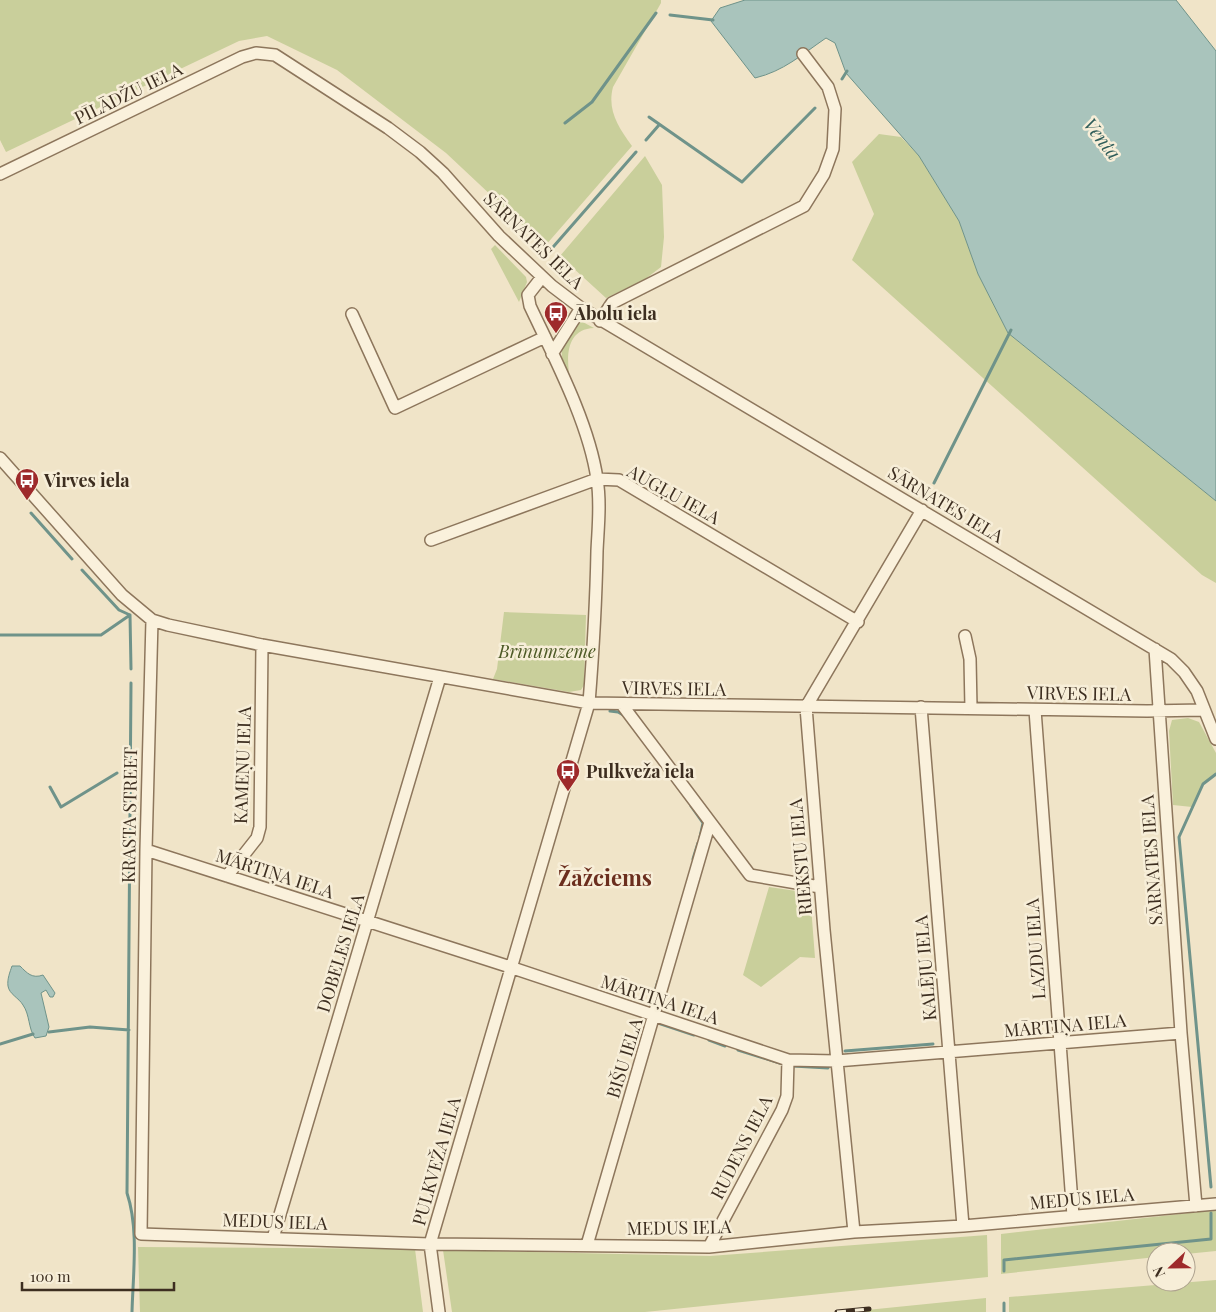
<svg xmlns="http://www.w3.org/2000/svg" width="1216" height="1312" font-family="'Playfair Display',serif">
<rect width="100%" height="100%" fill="#f0e4c8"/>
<path fill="#c9cf9b" d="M 0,0 L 661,0 L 661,3 L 613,87 C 607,110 618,127 632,146 L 545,246 L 446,153 L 337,70 L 267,36 L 239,41 L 6,152 L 0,140 Z
M 879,134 L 901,137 L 919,156 L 959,221 L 978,274 L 1008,333 L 1216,501 L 1216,583 L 1202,575 L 852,260 L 874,214 L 852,162 Z
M 645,156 L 662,185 L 664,237 L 661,267 L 644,280 L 606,298 L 560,256 Z
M 495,245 L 526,277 L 527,282 L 519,302 L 491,249 Z
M 579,320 L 594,328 C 566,329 566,357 570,379 C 555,348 562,347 579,320 Z
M 504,612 L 586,615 L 584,685 L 581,690 L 569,692 L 493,679 L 497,669 Z
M 1188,718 L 1199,722 L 1216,753 L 1216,774 L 1203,784 L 1192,807 L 1173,805 L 1169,731 L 1172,720 Z
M 769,887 L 810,893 L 815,958 L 800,957 L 761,987 L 743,975 Z
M 1216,1210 L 1216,1251 L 1186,1254 L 1186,1252 L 1156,1252 L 1156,1257 L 1001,1274 L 1001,1234 Z
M 987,1235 L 988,1277 L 645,1312 L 452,1312 L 443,1250 L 710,1256 Z
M 138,1247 L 415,1249 L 423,1312 L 140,1312 Z
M 1216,1280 L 1216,1312 L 1009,1312 L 1009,1297 Z
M 986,1298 L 986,1312 L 847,1312 Z"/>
<path fill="#a9c4bc" stroke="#6f938a" d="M 745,0 L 1176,0 L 1216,51 L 1216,501 L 1008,333 L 978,274 L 959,221 L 919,156 L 846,73 L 835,43 L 826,38 C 801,55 784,71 755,78 L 711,21 L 720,8 Z
M 12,966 L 20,966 C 27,973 32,979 43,975 L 55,993 L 53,997 L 50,997 L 46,990 L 41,993 L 49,1027 L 46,1036 L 35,1038 C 28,1028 30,1015 23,1005 C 19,998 9,994 8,986 C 7,979 10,972 12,966 Z"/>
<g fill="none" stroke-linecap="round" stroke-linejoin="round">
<path stroke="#6f938a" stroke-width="3" d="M 670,15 L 713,20
M 842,79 L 847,71
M 649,117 L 742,182 L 815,108
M 565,123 L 592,102 L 656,13
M 646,140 L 659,125
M 547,254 L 636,152
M 934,483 L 1011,330
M 31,513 L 72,559
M 82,570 L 119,610 L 130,615
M 130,615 L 131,669
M 0,635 L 101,635 L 130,615
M 131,683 L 127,1193 C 139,1229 133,1274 132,1312
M 610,711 L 618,712 L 625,716
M 50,787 L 61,807 L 117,773
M 691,806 L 703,823 L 700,837
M 693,859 L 698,843
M 651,1005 L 658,981
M 658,1023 L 694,1035
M 49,1032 L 90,1027 L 129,1030
M 709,1040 L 725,1046
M 0,1044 L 33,1034
M 738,1050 L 783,1064
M 845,1051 L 933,1044
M 793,1066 L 828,1068
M 1211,1187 L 1179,837 L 1203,784 L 1216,774
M 1004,1271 L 1004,1260 L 1211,1239 L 1211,1213
M 1004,1303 L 1004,1312"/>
<g stroke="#8d765c" stroke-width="14">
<path id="minor" d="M 0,174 L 242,57 L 256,53 L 275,55 L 388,128 L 420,152 L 443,173 L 499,236 L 552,286 L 581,308 L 1171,659 L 1184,672 L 1197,691 L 1216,739
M 352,314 L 395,408 L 545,337
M 600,321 L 612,303 L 804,206 L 824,174 L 833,149 L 835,109 L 828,87 L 803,54
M 552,354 L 581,308
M 0,458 L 122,595 L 152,620 L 168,625 L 262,645 L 589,703 L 1147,711 L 1204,710
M 431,540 L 597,479 L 619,480 L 858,622
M 152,620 L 146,850 L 141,1234 L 430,1244 L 709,1247 L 854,1232 L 963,1226 L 1216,1204
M 965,636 L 970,659 L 971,708
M 1155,649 L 1181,1033 L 1196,1206
M 623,706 L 750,875 L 820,887
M 921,707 L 963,1226
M 1035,710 L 1073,1216
M 146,850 L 504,965 L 788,1060 L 836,1061 L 1181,1033
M 227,876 L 257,838 L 260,827 L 262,645
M 854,1232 L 824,930 L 806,707 L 922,510
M 273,1238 L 440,677
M 587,1245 L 710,822
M 709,1247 L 782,1110 L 787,1096 L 788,1060
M 439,1312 L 430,1244 L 589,703 C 593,653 596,602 597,551 C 598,528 601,503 597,479 C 589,423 554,357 530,306 L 528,295 L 542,277"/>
</g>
<use href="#minor" stroke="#faf1dc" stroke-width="11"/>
<g stroke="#3d2e20" stroke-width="5">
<path id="rail" d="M 837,1312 L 869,1309"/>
</g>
<use href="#rail" stroke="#f7eed8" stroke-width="3" stroke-dasharray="9" stroke-linecap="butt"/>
</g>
<defs>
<g id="bus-pin" transform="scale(1.25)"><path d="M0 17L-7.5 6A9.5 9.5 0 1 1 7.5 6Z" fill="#9e2a2b" stroke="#f7eed8"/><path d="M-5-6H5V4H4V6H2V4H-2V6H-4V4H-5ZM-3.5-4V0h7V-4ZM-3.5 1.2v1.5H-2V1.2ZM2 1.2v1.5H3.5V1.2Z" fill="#fff"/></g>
</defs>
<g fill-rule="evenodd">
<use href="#bus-pin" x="556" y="313"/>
<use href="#bus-pin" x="27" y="480"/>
<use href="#bus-pin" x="568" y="771"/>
</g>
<g text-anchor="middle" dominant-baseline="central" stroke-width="5" stroke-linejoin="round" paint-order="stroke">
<g font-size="18" fill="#3d2e20" stroke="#f7eed8">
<text transform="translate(128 93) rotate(-26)">PĪLĀDŽU IELA</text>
<text transform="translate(534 240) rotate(44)">SĀRNATES IELA</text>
<text transform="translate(674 494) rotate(29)">AUGĻU IELA</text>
<text transform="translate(946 504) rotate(31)">SĀRNATES IELA</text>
<text transform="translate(674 688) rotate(1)">VIRVES IELA</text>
<text transform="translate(1079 693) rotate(1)">VIRVES IELA</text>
<text transform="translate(242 765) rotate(-88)">KAMEŅU IELA</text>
<text transform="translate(129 815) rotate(-89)">KRASTA STREET</text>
<text transform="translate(800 857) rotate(-95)">RIEKSTU IELA</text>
<text transform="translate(1151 860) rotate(-94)">SĀRNATES IELA</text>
<text transform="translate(275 873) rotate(18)">MĀRTIŅA IELA</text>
<text transform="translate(1035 949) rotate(-94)">LAZDU IELA</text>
<text transform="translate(340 953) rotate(-73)">DOBELES IELA</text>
<text transform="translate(925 968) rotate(-95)">KALĒJU IELA</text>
<text transform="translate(660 999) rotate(18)">MĀRTIŅA IELA</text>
<text transform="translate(1065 1025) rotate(-5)">MĀRTIŅA IELA</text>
<text transform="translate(624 1058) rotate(-73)">BIŠU IELA</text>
<text transform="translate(741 1147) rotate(-63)">RUDENS IELA</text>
<text transform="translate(436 1161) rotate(-74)">PULKVEŽA IELA</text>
<text transform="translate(1082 1198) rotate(-5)">MEDUS IELA</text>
<text transform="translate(275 1221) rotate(2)">MEDUS IELA</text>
<text transform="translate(679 1227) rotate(-1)">MEDUS IELA</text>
</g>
<g font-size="18" font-weight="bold" fill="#3d2e20" stroke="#f7eed8" text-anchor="start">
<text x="574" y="313">Ābolu iela</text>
<text x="44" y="480">Virves iela</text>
<text x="586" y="771">Pulkveža iela</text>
</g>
<g font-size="18" font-style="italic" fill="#4d5a26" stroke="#f7eed8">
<text x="547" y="651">Brīnumzeme</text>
</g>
<g font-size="19" font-style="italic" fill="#2f5d5a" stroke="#f7eed8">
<text transform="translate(1103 138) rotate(52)">Venta</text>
</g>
<g font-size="22" font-weight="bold" fill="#6b2e1e" stroke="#f7eed8">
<text x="605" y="877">Žāžciems</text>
</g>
</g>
<g transform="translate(1171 1267) rotate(248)"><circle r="24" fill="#f7eed8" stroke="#ada18e"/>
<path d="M0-4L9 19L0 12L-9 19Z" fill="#9e2a2b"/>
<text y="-8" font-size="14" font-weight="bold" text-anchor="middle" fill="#3d2e20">N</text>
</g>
<path d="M22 1282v8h152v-8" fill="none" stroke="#3d2e20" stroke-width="2.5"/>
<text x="30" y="1282" font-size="15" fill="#3d2e20" stroke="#f7eed8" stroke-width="4" paint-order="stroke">100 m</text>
</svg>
